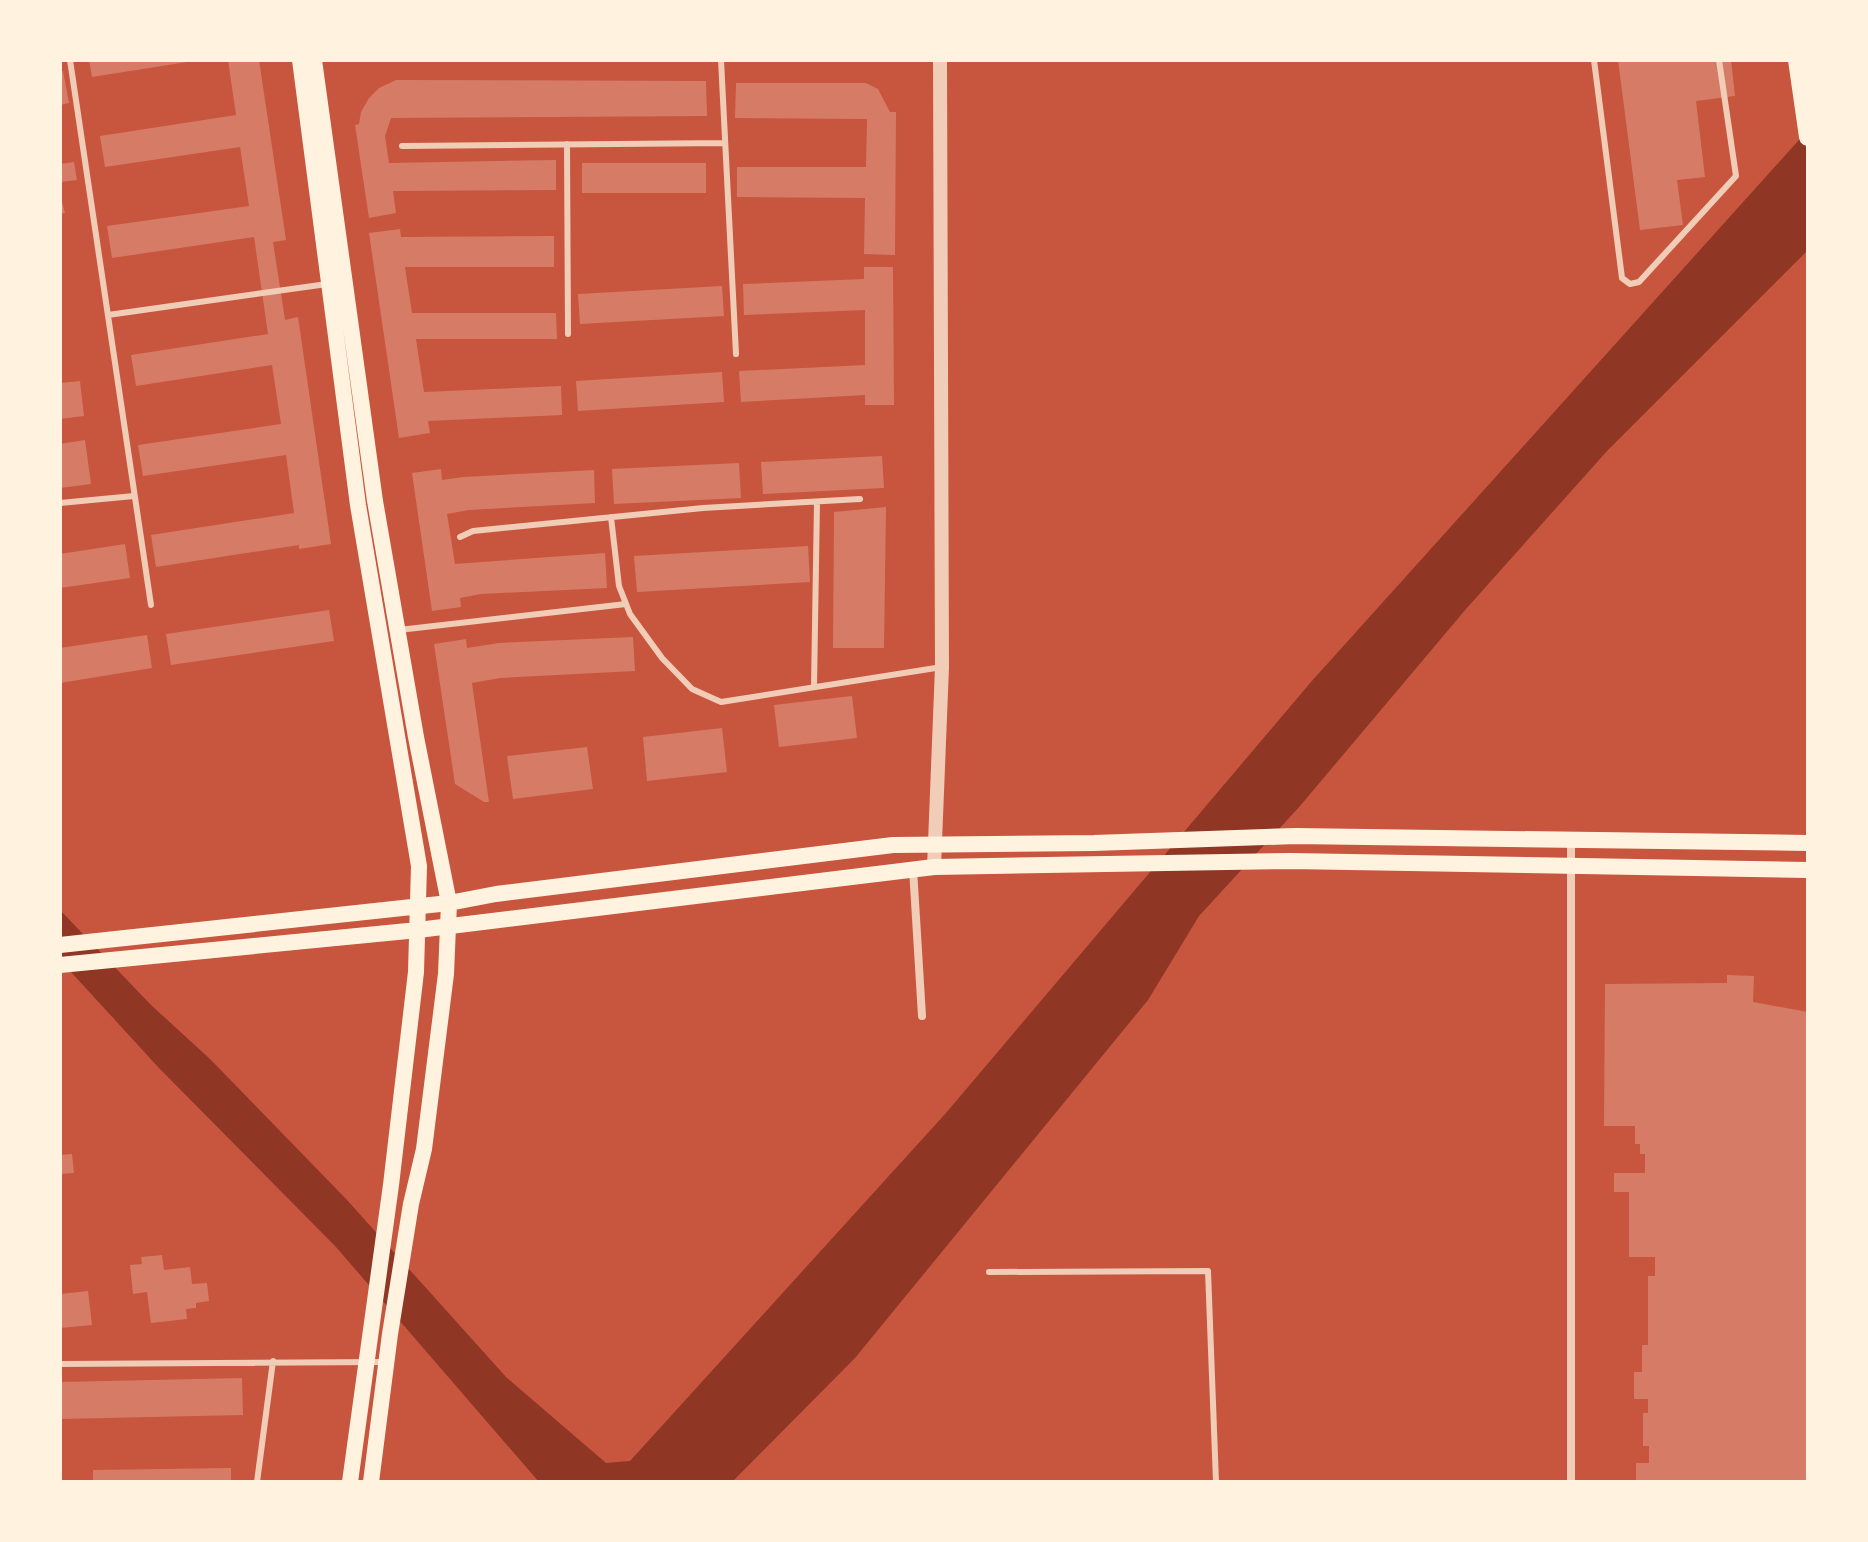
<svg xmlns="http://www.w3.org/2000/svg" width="1868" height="1542" font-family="Manrope,sans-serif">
<rect width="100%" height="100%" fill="#c8553d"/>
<path fill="#8f3625" d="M 1808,130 L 1808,250 L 1607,451 L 1466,609 L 1300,806 L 1199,916 L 1148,1000 L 855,1358 L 732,1482 L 539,1482 L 336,1247 L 159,1068 L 60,960 L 60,910 L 151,1005 L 210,1059 L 347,1200 L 506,1377 L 606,1463 L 630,1461 L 946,1113 L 1311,682 Z"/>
<path fill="#d67c66" d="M 89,60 L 187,60 L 187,62 L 92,77 Z
M 228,60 L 259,60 L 286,240 L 273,242 L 285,320 L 298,317 L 331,544 L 299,549 L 299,545 L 156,567 L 151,535 L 294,513 L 286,455 L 143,476 L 138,445 L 281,424 L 272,365 L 136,386 L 131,355 L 268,334 L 254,237 L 112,258 L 107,226 L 249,206 L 240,147 L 105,167 L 100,136 L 236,115 Z
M 1618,60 L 1731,60 L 1735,96 L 1696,101 L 1705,177 L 1677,180 L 1683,225 L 1640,230 Z
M 63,71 L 69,103 L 60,105 L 60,72 Z
M 396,80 L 706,81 L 707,116 L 391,118 L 385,136 L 389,163 L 556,160 L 556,190 L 397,191 L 393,191 L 396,213 L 369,218 L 355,125 L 359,124 L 361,112 L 369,98 L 379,88 Z
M 736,83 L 866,83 L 878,89 L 890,112 L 896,112 L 895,255 L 864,254 L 865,198 L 737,197 L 737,167 L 866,167 L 867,119 L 735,118 Z
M 74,162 L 77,180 L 60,182 L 60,164 Z
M 582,163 L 706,163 L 706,193 L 582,193 Z
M 60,194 L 65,213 L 60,214 Z
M 400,229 L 401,237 L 554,236 L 554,267 L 405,267 L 412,313 L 556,313 L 557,339 L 416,339 L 424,392 L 561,386 L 562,415 L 428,421 L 430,433 L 399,438 L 369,233 Z
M 864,267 L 893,267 L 894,405 L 865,405 L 865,395 L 741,402 L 739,371 L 865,365 L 865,310 L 744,315 L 743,284 L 864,279 Z
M 722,286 L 724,316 L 580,324 L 578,294 Z
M 722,372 L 724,402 L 578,411 L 576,381 Z
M 80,381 L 84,416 L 60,419 L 60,383 Z
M 85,440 L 91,484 L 60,488 L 60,444 Z
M 882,456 L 884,488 L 763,494 L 761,462 Z
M 739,463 L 741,498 L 614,504 L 612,469 Z
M 441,469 L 442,480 L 463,477 L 594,470 L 595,503 L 469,510 L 447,514 L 455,564 L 605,553 L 607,588 L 481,594 L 460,598 L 461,607 L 432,611 L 412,473 Z
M 886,507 L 884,648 L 833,648 L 834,512 Z
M 125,544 L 130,578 L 60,588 L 60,554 Z
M 808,546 L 810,582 L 637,592 L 634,556 Z
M 329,610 L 334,641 L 171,665 L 166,634 Z
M 147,635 L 152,668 L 60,683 L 60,648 Z
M 633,637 L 635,671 L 500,678 L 472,683 L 489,802 L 484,802 L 455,784 L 434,644 L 466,639 L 467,648 L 499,643 Z
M 852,696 L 857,738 L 779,747 L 774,705 Z
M 722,728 L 727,772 L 647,781 L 643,737 Z
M 587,747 L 593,789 L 513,799 L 507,756 Z
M 1727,975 L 1754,976 L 1753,1002 L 1808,1012 L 1808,1482 L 1636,1482 L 1636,1463 L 1649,1463 L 1649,1446 L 1643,1446 L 1643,1413 L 1648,1413 L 1648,1399 L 1634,1399 L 1634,1372 L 1642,1372 L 1642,1345 L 1648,1345 L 1648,1276 L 1655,1276 L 1655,1257 L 1629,1257 L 1629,1192 L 1614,1192 L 1614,1173 L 1645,1173 L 1645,1154 L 1640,1154 L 1640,1144 L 1635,1144 L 1635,1126 L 1604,1126 L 1605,984 L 1727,983 Z
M 72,1154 L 74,1173 L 60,1174 L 60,1155 Z
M 162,1255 L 164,1270 L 190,1267 L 192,1284 L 207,1283 L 209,1301 L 196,1303 L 196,1308 L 186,1309 L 187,1319 L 151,1323 L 147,1292 L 133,1294 L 130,1265 L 142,1264 L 141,1257 Z
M 88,1291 L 92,1325 L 60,1328 L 60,1294 Z
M 242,1378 L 243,1415 L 60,1419 L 60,1382 Z
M 231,1468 L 231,1482 L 93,1482 L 93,1470 Z"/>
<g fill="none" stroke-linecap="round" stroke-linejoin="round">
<path stroke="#f1ccb7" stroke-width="6" d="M 70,60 L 151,605
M 721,60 L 736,354
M 1594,60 L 1622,278 L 1630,284 L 1639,282 L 1736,176 L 1719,60
M 567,144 L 568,334
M 402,146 L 725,143
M 108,315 L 327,284
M 60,503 L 134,496
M 611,517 L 619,586 L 630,614 L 662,658 L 692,689 L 721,702 L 942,667
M 460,537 L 473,531 L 703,508 L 860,499
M 399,630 L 626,604
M 814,687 L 817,502
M 989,1272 L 1208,1271 L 1216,1482
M 60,1364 L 384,1362
M 257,1482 L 273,1361"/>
<path stroke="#f1ccb7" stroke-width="8" d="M 1571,839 L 1571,1482
M 913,869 L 922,1016"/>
<path stroke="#f1ccb7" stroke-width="14" d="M 934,867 L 942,667 L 940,60"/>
<path stroke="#fff3e0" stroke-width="16" d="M 300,60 L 358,505 L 419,866 L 416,972 L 391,1185 L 350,1482
M 314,60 L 375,501 L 416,737 L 449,903 L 446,974 L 424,1149 L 411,1204 L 390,1334 L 371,1482
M 60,945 L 449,903 L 496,894 L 893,845 L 1094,843 L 1295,836 L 1808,843
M 60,965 L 418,930 L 934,867 L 1291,861 L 1808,870"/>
<path stroke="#fff3e0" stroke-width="18" d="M 1797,60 L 1808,137"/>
</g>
<rect width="1868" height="1542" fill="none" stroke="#fff3e0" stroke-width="124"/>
</svg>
